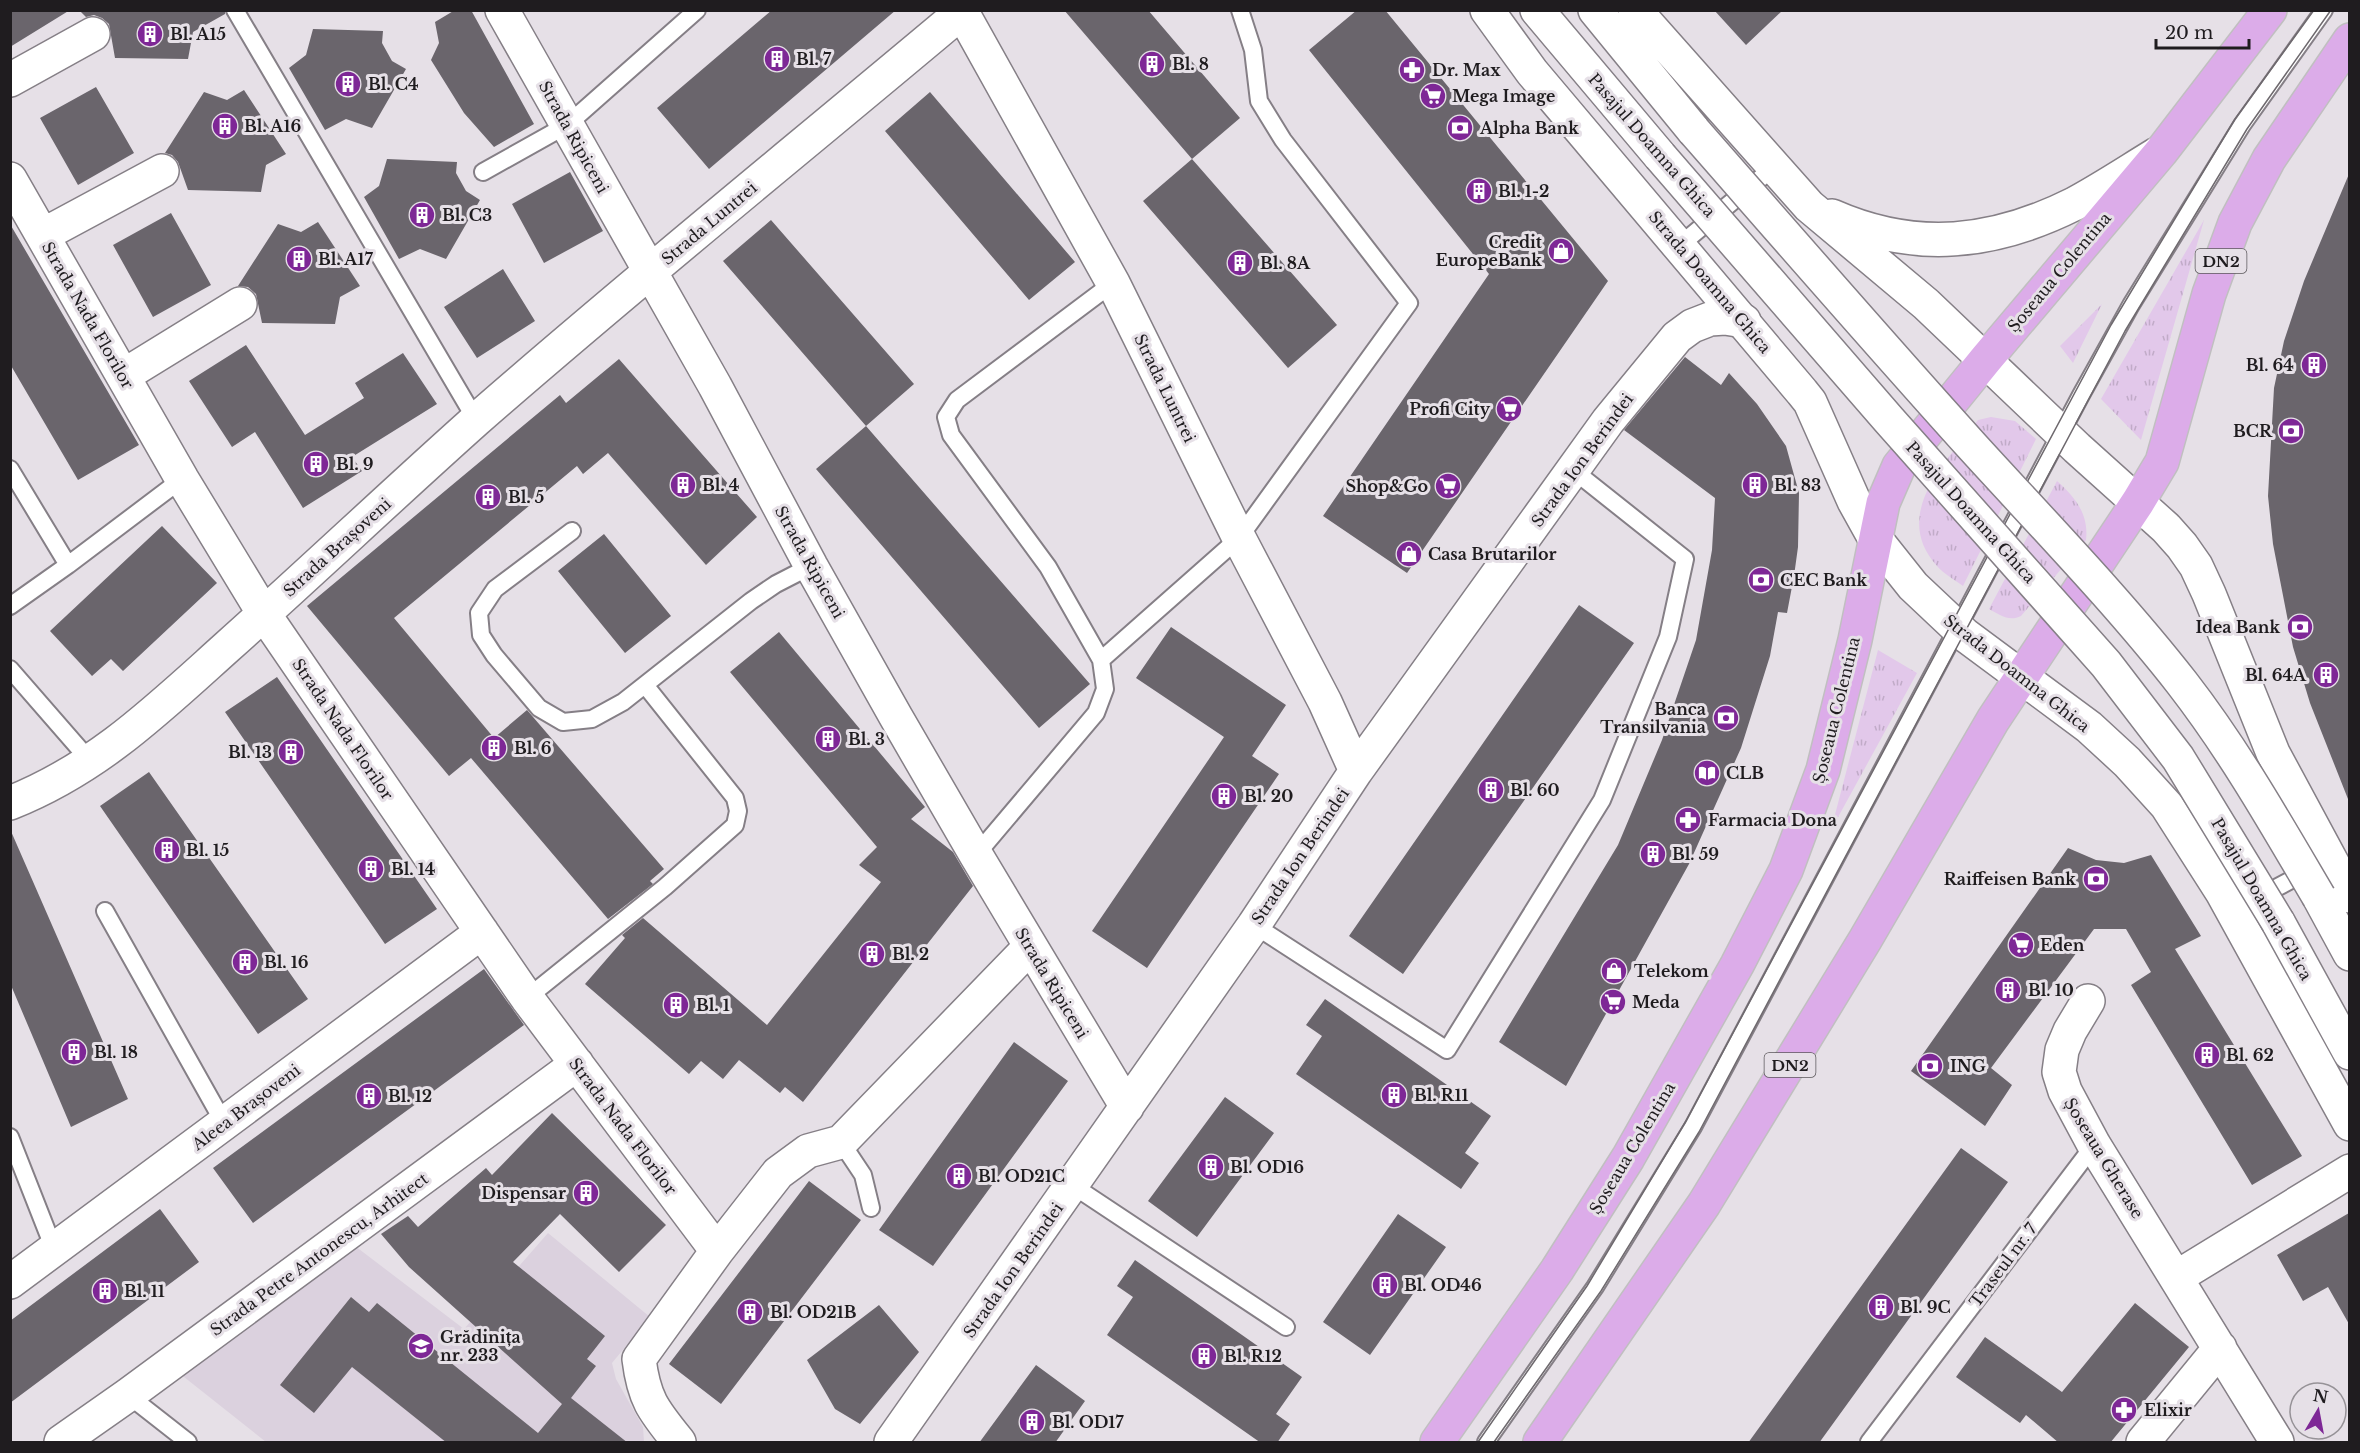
<svg xmlns="http://www.w3.org/2000/svg" width="2360" height="1453" font-family="'Libre Baskerville',serif">
<defs>
<pattern id="grass-tufts" width="24" height="20" patternUnits="userSpaceOnUse" patternTransform="scale(1.5)"><rect width="24" height="20" fill="#e2c8ea"/><path d="M3 7l-1-3M5 7V3M7 7l1-3M15 17l-1-3M17 17v-4M19 17l1-3" fill="none" stroke="#c1abc8"/></pattern>
</defs>
<rect width="100%" height="100%" fill="#e6e0e7"/>
<path fill="#dbd1de" d="M 548,1233 L 650,1317 L 612,1363 L 616,1379 L 643,1427 L 644,1442 L 266,1442 L 179,1373 L 355,1246 L 464,1329 Z"/>
<path fill="url(#grass-tufts)" d="M 2204,220 L 2141,440 L 2101,399 Z
M 2102,304 L 2073,363 L 2060,346 Z
M 1991,417 L 2015,421 L 2036,439 L 1963,586 C 1955,580 1944,574 1937,566 C 1890,514 1947,461 1978,420 Z
M 2057,481 C 2075,497 2089,514 2086,540 L 2021,616 C 2009,622 2000,615 1989,609 Z
M 1878,650 L 1917,673 L 1831,830 Z"/>
<path fill="#6a656c" d="M 10,10 L 70,10 L 10,47 Z
M 79,10 L 225,10 L 225,14 L 193,32 L 188,59 L 115,58 L 109,24 L 102,18 L 94,15 L 86,17 Z
M 455,10 L 471,10 L 534,124 L 494,147 L 464,113 L 431,60 L 439,43 L 435,22 Z
M 772,10 L 896,10 L 709,169 L 657,108 Z
M 1064,10 L 1148,10 L 1240,118 L 1192,159 Z
M 1357,10 L 1385,10 L 1608,281 L 1407,573 L 1323,516 L 1489,274 L 1309,50 Z
M 1714,10 L 1783,10 L 1746,45 Z
M 313,29 L 383,31 L 382,43 L 392,61 L 406,69 L 372,128 L 346,119 L 325,130 L 289,68 L 306,55 Z
M 96,87 L 134,153 L 78,185 L 40,118 Z
M 244,90 L 286,154 L 266,165 L 261,192 L 188,190 L 178,162 L 172,155 L 165,153 L 204,92 L 227,100 Z
M 930,92 L 1075,262 L 1029,300 L 885,131 Z
M 387,159 L 457,162 L 456,173 L 466,191 L 480,200 L 446,259 L 420,249 L 399,259 L 364,197 L 379,186 Z
M 1192,159 L 1337,325 L 1288,368 L 1143,201 Z
M 570,172 L 603,231 L 544,263 L 512,204 Z
M 2349,174 L 2349,799 L 2348,799 L 2310,703 L 2293,647 L 2273,544 L 2268,496 L 2274,388 L 2284,341 L 2304,281 Z
M 171,213 L 211,285 L 153,317 L 113,245 Z
M 771,220 L 914,384 L 866,426 L 723,261 Z
M 318,222 L 360,286 L 340,297 L 335,324 L 262,323 L 256,294 L 248,287 L 238,286 L 278,224 L 301,232 Z
M 10,224 L 139,445 L 78,480 L 10,364 Z
M 503,269 L 535,321 L 477,358 L 444,307 Z
M 246,345 L 305,435 L 364,398 L 355,383 L 403,353 L 437,404 L 352,457 L 362,471 L 303,508 L 255,432 L 232,447 L 189,381 Z
M 1685,357 L 1721,385 L 1729,373 L 1757,404 L 1786,446 L 1799,493 L 1798,547 L 1794,576 L 1787,613 L 1778,612 L 1770,656 L 1741,748 L 1689,864 L 1566,1086 L 1499,1042 L 1618,845 L 1662,740 L 1696,640 L 1712,550 L 1715,498 L 1624,430 Z
M 619,359 L 757,517 L 706,565 L 608,453 L 583,474 L 577,466 L 394,618 L 494,738 L 527,710 L 664,869 L 650,881 L 653,884 L 608,919 L 471,758 L 449,776 L 307,606 L 560,395 L 566,403 Z
M 866,426 L 1090,684 L 1039,728 L 816,469 Z
M 162,526 L 217,583 L 123,671 L 111,659 L 92,676 L 50,631 Z
M 604,534 L 671,616 L 625,653 L 558,571 Z
M 1579,605 L 1634,643 L 1403,974 L 1349,936 Z
M 1171,627 L 1286,705 L 1252,756 L 1279,774 L 1147,968 L 1092,931 L 1224,737 L 1136,678 Z
M 779,632 L 925,807 L 911,819 L 953,852 L 973,886 L 803,1102 L 785,1087 L 780,1093 L 739,1060 L 723,1079 L 701,1061 L 689,1074 L 585,984 L 625,938 L 622,935 L 643,918 L 767,1025 L 881,882 L 859,865 L 877,847 L 730,672 Z
M 277,677 L 437,909 L 385,944 L 225,712 Z
M 149,772 L 308,999 L 258,1034 L 100,806 Z
M 10,829 L 128,1099 L 71,1127 L 10,983 Z
M 2068,848 L 2096,860 L 2124,863 L 2151,855 L 2201,936 L 2175,949 L 2302,1156 L 2252,1185 L 2131,985 L 2151,972 L 2126,929 L 2094,929 L 1991,1068 L 2012,1085 L 1985,1126 L 1911,1071 Z
M 484,969 L 524,1025 L 253,1223 L 213,1168 Z
M 1325,999 L 1491,1116 L 1465,1153 L 1479,1163 L 1461,1189 L 1296,1074 L 1322,1036 L 1306,1025 Z
M 1014,1042 L 1068,1081 L 933,1266 L 879,1230 Z
M 1225,1097 L 1274,1133 L 1197,1237 L 1148,1201 Z
M 552,1113 L 666,1225 L 619,1272 L 560,1214 L 513,1262 L 605,1336 L 587,1359 L 596,1366 L 571,1398 L 628,1443 L 447,1443 L 352,1367 L 314,1413 L 280,1385 L 351,1297 L 369,1312 L 377,1303 L 538,1433 L 562,1404 L 409,1267 L 381,1234 L 408,1216 L 418,1227 L 486,1168 L 492,1175 Z
M 1961,1148 L 2008,1182 L 1819,1443 L 1748,1443 Z
M 809,1181 L 861,1220 L 721,1404 L 669,1364 Z
M 160,1209 L 199,1262 L 10,1403 L 10,1321 Z
M 2349,1213 L 2349,1324 L 2328,1287 L 2303,1301 L 2277,1255 Z
M 1398,1214 L 1446,1247 L 1370,1355 L 1323,1322 Z
M 1135,1260 L 1302,1377 L 1276,1414 L 1290,1424 L 1277,1443 L 1261,1443 L 1107,1335 L 1133,1297 L 1117,1286 Z
M 2135,1303 L 2189,1347 L 2110,1443 L 2059,1443 L 2026,1415 L 2020,1423 L 1956,1377 L 1985,1337 L 2062,1392 Z
M 879,1305 L 919,1352 L 860,1424 L 835,1409 L 807,1360 Z
M 1036,1365 L 1085,1401 L 1055,1443 L 979,1443 Z"/>
<g fill="none" stroke-linecap="round" stroke-linejoin="round">
<g stroke="#857f86" stroke-width="20">
<path id="service" d="M 235,10 L 476,420
M 483,172 L 567,125 L 697,10
M 1680,245 L 1774,167
M 10,469 L 68,565
M 572,531 L 495,589 L 479,613 L 481,635 L 494,655 L 539,708 L 563,722 L 592,719 L 623,702 L 751,601 L 776,584 L 811,566
M 10,606 L 68,565 L 182,479
M 1101,660 L 1239,538 L 1409,303 L 1283,140 L 1259,101 L 1253,50 L 1240,10
M 10,669 L 91,762
M 976,855 L 1096,713 L 1105,689 L 1101,660 L 1048,567 L 951,435 L 946,417 L 957,400 L 1113,283
M 2257,898 L 2308,871
M 105,911 L 224,1123
M 1254,925 L 1447,1050 L 1602,800 L 1668,637 L 1685,559 L 1573,470
M 527,998 L 665,887 L 735,825 L 738,811 L 735,798 L 645,685
M 10,1137 L 54,1249
M 841,1142 L 863,1175 L 871,1208
M 1072,1185 L 1286,1327
M 128,1395 L 188,1442
M 1486,1442 L 1595,1287 L 1693,1127 L 2081,395 L 2131,305 L 2242,125 L 2324,10
M 1869,1442 L 2094,1145"/>
</g>
<g stroke="#857f86" stroke-width="36">
<path id="minor" d="M 502,10 L 715,386 L 811,566 L 896,717 L 976,855 L 1127,1107
M 962,12 L 1113,283 L 1239,538 L 1325,702 L 1356,771
M 10,80 L 93,34
M 10,179 L 182,479 L 264,614 L 527,998 L 717,1251
M 43,235 L 162,171
M 123,376 L 240,304
M 10,803 C 98,768 158,709 227,647 C 311,572 392,495 476,420 C 636,280 801,147 964,10
M 2088,1001 L 2070,1031 L 2062,1050 L 2059,1072 L 2065,1091 L 2094,1145 L 2277,1442
M 2177,1277 L 2350,1171
M 10,1282 L 482,932
M 61,1442 L 128,1395 L 577,1064
M 679,1442 C 654,1411 644,1400 639,1359 L 717,1251 L 778,1173 L 808,1151 L 841,1142 L 1030,947
M 891,1442 L 1254,925 L 1356,771 L 1608,421 L 1677,337 L 1692,326 L 1710,319 L 1725,318 L 1744,321
M 2143,1442 L 2220,1348"/>
</g>
<g stroke="#857f86" stroke-width="36">
<path id="secondary" d="M 1487,10 L 1532,72 L 1802,392 L 1810,402 L 1854,501 L 1874,537 L 1913,586 L 1965,635 L 2089,727 L 2127,762 L 2167,806 L 2222,892 L 2350,1124
M 1537,10 L 1660,156
M 1595,10 L 1694,131
M 1635,10 L 1809,206 L 1926,304 L 2077,448 L 2166,528 L 2182,546 L 2196,566 L 2209,594 L 2273,753 L 2350,896
M 1832,216 C 1916,253 1994,244 2074,204 C 2102,189 2129,171 2157,154
M 2319,897 L 2350,954
M 2278,922 L 2350,1053"/>
</g>
<g stroke="#c0bfc0" stroke-width="36">
<path id="primary" d="M 1437,1442 L 1557,1270 L 1628,1158 L 1737,965 L 1786,870 L 1823,770 L 1855,640 L 1883,503 L 1899,466 L 1986,359 L 2161,152 L 2270,10
M 1540,1442 L 1704,1204 L 1865,940 L 1993,720 L 2138,502 L 2162,462 L 2209,294 L 2235,223 L 2269,159 L 2350,40"/>
</g>
<use href="#service" stroke="#fff" stroke-width="16"/>
<use href="#minor" stroke="#fff" stroke-width="33"/>
<use href="#secondary" stroke="#fff" stroke-width="33"/>
<use href="#primary" stroke="#dcace9" stroke-width="33"/>
<path stroke="#6e696e" stroke-width="1.5" d="M 1478,1442 L 1587,1286 L 1686,1121 L 2111,325 L 2235,119 L 2314,10
M 1494,1442 L 1601,1291 L 1699,1132 L 2125,331 L 2247,129 L 2331,10"/>
<g stroke="#857f86" stroke-width="36" stroke-linecap="butt">
<path id="secondary-bridge" d="M 1694,131 C 1786,236 1877,341 1971,445 C 2042,523 2117,600 2182,683 C 2234,750 2276,824 2319,897
M 1660,156 L 1889,420 L 2106,664 L 2178,758 L 2278,922"/>
</g>
<use href="#secondary-bridge" stroke="#fff" stroke-width="33"/>
</g>
<defs>
<g id="building-disc" transform="scale(1.35)"><circle r="9.5" fill="#7e2796" stroke="#e6e0e7"/><path d="M-4-6H4V6H1V3H-1V6H-4ZM-2.5-4.3h1.7v1.8h-1.7ZM.8-4.3h1.7v1.8H.8ZM-2.5-1h1.7V.8h-1.7ZM.8-1h1.7V.8H.8Z" fill="#fff"/></g>
<g id="pharmacy-disc" transform="scale(1.35)"><circle r="9.5" fill="#7e2796" stroke="#e6e0e7"/><path d="M-2-6h4v4h4v4h-4v4h-4v-4h-4v-4h4Z" fill="#fff"/></g>
<g id="supermarket-disc" transform="scale(1.35)"><circle r="9.5" fill="#7e2796" stroke="#e6e0e7"/><path d="M-6-5.5h2.5l.6 2H6L4.5 2H-2.5L-4.4-4H-6ZM-1.5 3.2a1.3 1.3 0 1 0 .1 0ZM3 3.2a1.3 1.3 0 1 0 .1 0Z" fill="#fff"/></g>
<g id="bank-disc" transform="scale(1.35)"><circle r="9.5" fill="#7e2796" stroke="#e6e0e7"/><path d="M-6-4H6V4H-6ZM0-2.3a2.3 2.3 0 1 0 0 4.6a2.3 2.3 0 1 0 0-4.6Z" fill="#fff"/></g>
<g id="shop-disc" transform="scale(1.35)"><circle r="9.5" fill="#7e2796" stroke="#e6e0e7"/><path d="M-5-2.5h2.3a2.7 3.5 0 0 1 5.4 0H5L5.5 6h-11ZM-1.5-2.5h3a1.5 2.3 0 0 0-3 0Z" fill="#fff"/></g>
<g id="library-disc" transform="scale(1.35)"><circle r="9.5" fill="#7e2796" stroke="#e6e0e7"/><path d="M-6-4Q-3-5.5-.7-3.5V5Q-3 3-6 4ZM6-4Q3-5.5 .7-3.5V5Q3 3 6 4Z" fill="#fff"/></g>
<g id="school-disc" transform="scale(1.35)"><circle r="9.5" fill="#7e2796" stroke="#e6e0e7"/><path d="M0-5L7-2L0 1L-7-2ZM-4 1L0 2.5L4 1V4Q0 6-4 4Z" fill="#fff"/></g>
</defs>
<g fill-rule="evenodd">
<use href="#building-disc" x="150" y="34"/>
<use href="#building-disc" x="777" y="59"/>
<use href="#building-disc" x="1152" y="64"/>
<use href="#pharmacy-disc" x="1412" y="70"/>
<use href="#building-disc" x="348" y="84"/>
<use href="#supermarket-disc" x="1433" y="96"/>
<use href="#building-disc" x="225" y="126"/>
<use href="#bank-disc" x="1460" y="128"/>
<use href="#building-disc" x="1479" y="191"/>
<use href="#building-disc" x="422" y="215"/>
<use href="#shop-disc" x="1561" y="251"/>
<use href="#building-disc" x="299" y="259"/>
<use href="#building-disc" x="1240" y="263"/>
<use href="#building-disc" x="2314" y="365"/>
<use href="#supermarket-disc" x="1509" y="409"/>
<use href="#bank-disc" x="2291" y="431"/>
<use href="#building-disc" x="316" y="464"/>
<use href="#building-disc" x="683" y="485"/>
<use href="#building-disc" x="1755" y="485"/>
<use href="#supermarket-disc" x="1448" y="486"/>
<use href="#building-disc" x="488" y="497"/>
<use href="#shop-disc" x="1409" y="554"/>
<use href="#bank-disc" x="1761" y="580"/>
<use href="#bank-disc" x="2300" y="627"/>
<use href="#building-disc" x="2326" y="675"/>
<use href="#bank-disc" x="1726" y="718"/>
<use href="#building-disc" x="828" y="739"/>
<use href="#building-disc" x="494" y="748"/>
<use href="#building-disc" x="291" y="752"/>
<use href="#library-disc" x="1707" y="773"/>
<use href="#building-disc" x="1491" y="790"/>
<use href="#building-disc" x="1224" y="796"/>
<use href="#pharmacy-disc" x="1688" y="820"/>
<use href="#building-disc" x="167" y="850"/>
<use href="#building-disc" x="1653" y="854"/>
<use href="#building-disc" x="371" y="869"/>
<use href="#bank-disc" x="2096" y="879"/>
<use href="#supermarket-disc" x="2021" y="945"/>
<use href="#building-disc" x="872" y="954"/>
<use href="#building-disc" x="245" y="962"/>
<use href="#shop-disc" x="1614" y="971"/>
<use href="#building-disc" x="2008" y="990"/>
<use href="#supermarket-disc" x="1613" y="1002"/>
<use href="#building-disc" x="676" y="1005"/>
<use href="#building-disc" x="74" y="1052"/>
<use href="#building-disc" x="2207" y="1055"/>
<use href="#bank-disc" x="1930" y="1066"/>
<use href="#building-disc" x="1394" y="1095"/>
<use href="#building-disc" x="369" y="1096"/>
<use href="#building-disc" x="1211" y="1167"/>
<use href="#building-disc" x="959" y="1176"/>
<use href="#building-disc" x="586" y="1193"/>
<use href="#building-disc" x="1385" y="1285"/>
<use href="#building-disc" x="105" y="1291"/>
<use href="#building-disc" x="1881" y="1307"/>
<use href="#building-disc" x="750" y="1312"/>
<use href="#school-disc" x="421" y="1346"/>
<use href="#building-disc" x="1204" y="1356"/>
<use href="#pharmacy-disc" x="2124" y="1410"/>
<use href="#building-disc" x="1032" y="1422"/>
</g>
<g text-anchor="middle" dominant-baseline="central" stroke-width="6" stroke-linejoin="round" paint-order="stroke">
<g fill="#e6e0e7" stroke="#5b575b" stroke-width="1.5">
<rect x="2195.5" y="249" width="51" height="24" rx="4.5"/>
<rect x="1764.5" y="1053" width="51" height="24" rx="4.5"/>
</g>
<g font-size="15" font-weight="bold" fill="#1f1c1f">
<text x="2221" y="261">DN2</text>
<text x="1790" y="1065">DN2</text>
</g>
<g font-size="16" font-weight="bold" fill="#1f1c1f" stroke="#e6e0e7" text-anchor="start">
<text x="170" y="34">Bl. A15</text>
<text x="796" y="59">Bl. 7</text>
<text x="1172" y="64">Bl. 8</text>
<text x="1432" y="70">Dr. Max</text>
<text x="368" y="84">Bl. C4</text>
<text x="1452" y="96">Mega Image</text>
<text x="244" y="126">Bl. A16</text>
<text x="1480" y="128">Alpha Bank</text>
<text x="1498" y="191">Bl. 1-2</text>
<text x="442" y="215">Bl. C3</text>
<text x="1542" y="242" text-anchor="end">Credit<tspan x="1542" dy="18">EuropeBank</tspan></text>
<text x="318" y="259">Bl. A17</text>
<text x="1260" y="263">Bl. 8A</text>
<text x="2294" y="365" text-anchor="end">Bl. 64</text>
<text x="1490" y="409" text-anchor="end">Profi City</text>
<text x="2272" y="431" text-anchor="end">BCR</text>
<text x="336" y="464">Bl. 9</text>
<text x="702" y="485">Bl. 4</text>
<text x="1774" y="485">Bl. 83</text>
<text x="1428" y="486" text-anchor="end">Shop&amp;Go</text>
<text x="508" y="497">Bl. 5</text>
<text x="1428" y="554">Casa Brutarilor</text>
<text x="1780" y="580">CEC Bank</text>
<text x="2280" y="627" text-anchor="end">Idea Bank</text>
<text x="2306" y="675" text-anchor="end">Bl. 64A</text>
<text x="1706" y="709" text-anchor="end">Banca<tspan x="1706" dy="18">Transilvania</tspan></text>
<text x="848" y="739">Bl. 3</text>
<text x="514" y="748">Bl. 6</text>
<text x="272" y="752" text-anchor="end">Bl. 13</text>
<text x="1726" y="773">CLB</text>
<text x="1510" y="790">Bl. 60</text>
<text x="1244" y="796">Bl. 20</text>
<text x="1708" y="820">Farmacia Dona</text>
<text x="186" y="850">Bl. 15</text>
<text x="1672" y="854">Bl. 59</text>
<text x="391" y="869">Bl. 14</text>
<text x="2076" y="879" text-anchor="end">Raiffeisen Bank</text>
<text x="2040" y="945">Eden</text>
<text x="892" y="954">Bl. 2</text>
<text x="264" y="962">Bl. 16</text>
<text x="1634" y="971">Telekom</text>
<text x="2028" y="990">Bl. 10</text>
<text x="1632" y="1002">Meda</text>
<text x="696" y="1005">Bl. 1</text>
<text x="94" y="1052">Bl. 18</text>
<text x="2226" y="1055">Bl. 62</text>
<text x="1950" y="1066">ING</text>
<text x="1414" y="1095">Bl. R11</text>
<text x="388" y="1096">Bl. 12</text>
<text x="1230" y="1167">Bl. OD16</text>
<text x="978" y="1176">Bl. OD21C</text>
<text x="566" y="1193" text-anchor="end">Dispensar</text>
<text x="1404" y="1285">Bl. OD46</text>
<text x="124" y="1291">Bl. 11</text>
<text x="1900" y="1307">Bl. 9C</text>
<text x="770" y="1312">Bl. OD21B</text>
<text x="440" y="1337">Grădinița<tspan x="440" dy="18">nr. 233</tspan></text>
<text x="1224" y="1356">Bl. R12</text>
<text x="2144" y="1410">Elixir</text>
<text x="1052" y="1422">Bl. OD17</text>
</g>
<g font-size="16" fill="#1f1c1f" stroke="#e6e0e7">
<text transform="translate(574 137) rotate(61)">Strada Ripiceni</text>
<text transform="translate(1652 145) rotate(49)">Pasajul Doamna Ghica</text>
<text transform="translate(709 223) rotate(-40)">Strada Luntrei</text>
<text transform="translate(2059 272) rotate(-50)">Șoseaua Colentina</text>
<text transform="translate(1710 282) rotate(50)">Strada Doamna Ghica</text>
<text transform="translate(88 315) rotate(60)">Strada Nada Florilor</text>
<text transform="translate(1165 388) rotate(64)">Strada Luntrei</text>
<text transform="translate(1582 460) rotate(-54)">Strada Ion Berindei</text>
<text transform="translate(1971 512) rotate(48)">Pasajul Doamna Ghica</text>
<text transform="translate(337 547) rotate(-42)">Strada Brașoveni</text>
<text transform="translate(810 562) rotate(61)">Strada Ripiceni</text>
<text transform="translate(2017 673) rotate(38)">Strada Doamna Ghica</text>
<text transform="translate(1836 710) rotate(-76)">Șoseaua Colentina</text>
<text transform="translate(343 729) rotate(56)">Strada Nada Florilor</text>
<text transform="translate(1300 856) rotate(-56)">Strada Ion Berindei</text>
<text transform="translate(2262 899) rotate(60)">Pasajul Doamna Ghica</text>
<text transform="translate(1052 983) rotate(59)">Strada Ripiceni</text>
<text transform="translate(246 1107) rotate(-37)">Aleea Brașoveni</text>
<text transform="translate(623 1126) rotate(53)">Strada Nada Florilor</text>
<text transform="translate(1632 1148) rotate(-59)">Șoseaua Colentina</text>
<text transform="translate(2104 1158) rotate(59)">Șoseaua Gherase</text>
<text transform="translate(319 1254) rotate(-36)">Strada Petre Antonescu, Arhitect</text>
<text transform="translate(2003 1265) rotate(-53)">Traseul nr. 7</text>
<text transform="translate(1013 1270) rotate(-55)">Strada Ion Berindei</text>
</g>
</g>
<rect width="2360" height="1453" fill="none" stroke="#1f1c1f" stroke-width="24"/>
<g transform="translate(2318 1411) rotate(10)"><circle r="28" fill="#e6e0e7" stroke="#969297" stroke-width="1.5"/>
<path d="M0-4.5L10 22L0 15L-10 22Z" fill="#7e2796"/>
<text y="-9" font-size="16" font-weight="bold" text-anchor="middle" fill="#1f1c1f">N</text>
</g>
<path d="M2156 39v9h93v-9" fill="none" stroke="#1f1c1f" stroke-width="3"/>
<text x="2165" y="39" font-size="18" fill="#1f1c1f" stroke="#e6e0e7" stroke-width="4.5" paint-order="stroke">20 m</text>
</svg>
